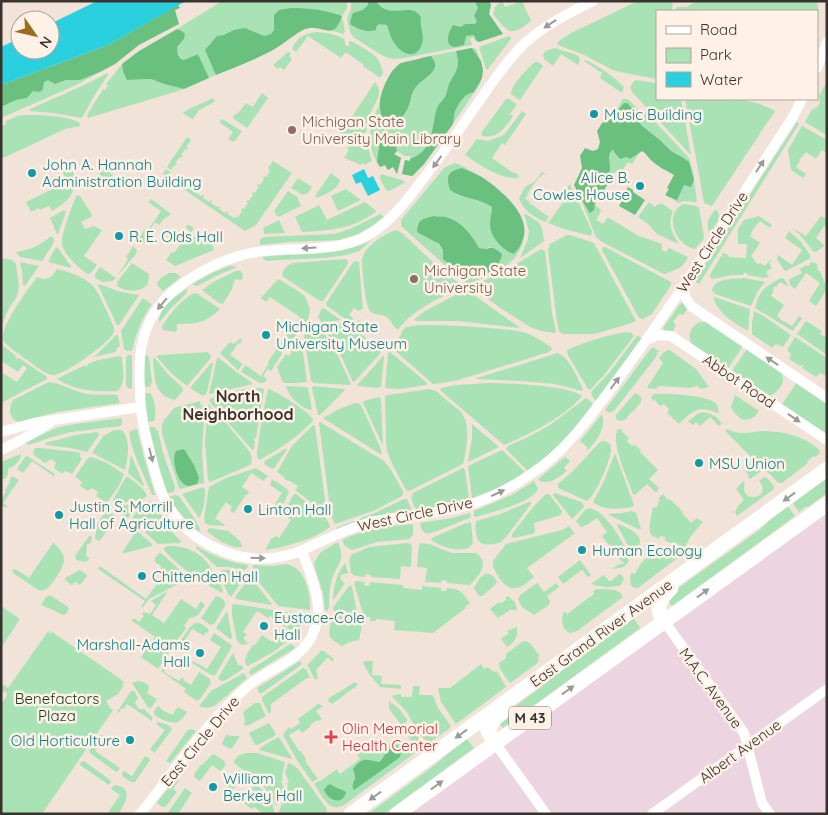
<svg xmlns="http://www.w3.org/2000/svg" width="828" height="815" font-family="Quicksand,sans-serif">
<rect width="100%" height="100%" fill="#f2e3d9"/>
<path fill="#ecd5e1" d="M 827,506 L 827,814 L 401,814 Z"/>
<path fill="#a9e2b4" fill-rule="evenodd" d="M 222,1 L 347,1 L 347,8 L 342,16 L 345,32 L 343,34 L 333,31 L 313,28 L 305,29 L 270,51 L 209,78 L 198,54 L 184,60 L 181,59 L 178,55 L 177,47 L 184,39 L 182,31 L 177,29 Z
M 351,1 L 489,1 L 491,5 L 489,14 L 503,34 L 478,42 L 474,40 L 475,40 L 473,37 L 469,39 L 471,42 L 472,43 L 472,45 L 404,58 L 392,59 L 381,55 L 355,38 L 351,34 L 347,19 L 351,9 Z
M 502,1 L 505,7 L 522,1 L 531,21 C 509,38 509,33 493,14 L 495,7 Z
M 638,1 L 673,1 L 672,11 L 657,11 L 657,79 L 620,72 L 613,70 L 584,55 L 558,45 L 557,43 L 559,41 L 571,33 Z
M 698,1 L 817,1 L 819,15 L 817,23 L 817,11 L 676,11 L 676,7 L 686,7 Z
M 317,32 C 327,33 336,34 344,39 L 346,46 L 349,46 L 349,42 L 351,41 C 362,48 378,53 381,66 C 383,71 384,73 381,77 L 379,77 L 363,66 L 364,65 L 346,52 L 341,58 L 308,36 L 296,52 L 292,49 C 297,37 305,33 317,32 Z
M 509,36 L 511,37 L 511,39 L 488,69 L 486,69 L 479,47 Z
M 472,48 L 476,49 L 482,65 L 482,78 L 480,84 L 461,112 L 424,164 L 413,176 L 402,174 L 405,160 L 410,161 L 411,156 L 405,156 L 397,151 L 394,154 L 401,158 L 397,174 L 393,167 L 388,170 L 385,165 L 380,167 C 370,152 367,136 373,118 C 375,113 378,109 379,104 C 384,92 386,81 392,71 L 424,57 Z
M 555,48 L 577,55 L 579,57 L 580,60 L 578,65 L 561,54 L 553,66 L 544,59 L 543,54 C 546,50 550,49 555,48 Z
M 288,52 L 291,53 L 289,56 L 292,59 L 284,70 L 280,67 L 278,69 L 274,66 L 274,64 Z
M 585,60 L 588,61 C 601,68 613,76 624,87 L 622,93 L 600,78 L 602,73 L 584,61 Z
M 535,62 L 538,62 L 543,66 L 520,100 L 511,94 C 511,85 528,68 535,62 Z
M 122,64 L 123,72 L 127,80 L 151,79 L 164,84 L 184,89 L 175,92 L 88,118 L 87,115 L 103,89 L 105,90 L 108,86 L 106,84 Z
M 100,72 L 76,85 L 1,118 L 1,107 L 16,100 L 27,98 L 33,91 L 43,89 L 44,82 L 48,79 L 55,84 L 66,80 L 80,80 Z
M 108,73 L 108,75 L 94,96 L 82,118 L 53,113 L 29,111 L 30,109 L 82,86 Z
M 635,80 L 657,83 L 657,99 L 681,99 L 691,155 L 632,92 L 630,87 Z
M 375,82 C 384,92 376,101 371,112 C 368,119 367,126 366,132 L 363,135 L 352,137 L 344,146 L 336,141 Z
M 827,83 L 827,133 L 825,134 L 805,122 L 812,109 L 814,110 L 815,107 L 817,108 L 820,102 L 819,101 L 820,98 L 818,97 L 825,85 Z
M 262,93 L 268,98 L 247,128 L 234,119 L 233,116 L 239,112 L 246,103 L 253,107 Z
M 213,98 L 214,100 L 214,102 L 199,110 L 193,119 L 192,119 L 183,113 L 189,109 Z
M 506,99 L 509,99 L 517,104 L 510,114 L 513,116 C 505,128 497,139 482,136 L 481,133 Z
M 623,99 L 628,99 L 642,113 L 646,112 L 689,158 L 693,171 L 697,202 L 684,201 L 678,203 L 670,197 L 677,199 L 684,184 L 691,187 L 682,157 L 671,151 L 661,141 L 640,125 L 633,109 L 610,120 Z
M 685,99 C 715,99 748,95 775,111 L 712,206 L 704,203 L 694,147 Z
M 522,111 L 526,114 L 505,145 L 502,143 L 492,158 L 513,173 L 514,172 L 519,176 L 518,178 C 501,180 478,164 465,155 L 477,139 L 488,141 L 504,135 Z
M 23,115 C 39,115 64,115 79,122 L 80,126 L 65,129 L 1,159 L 1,126 L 5,125 L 6,121 L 17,116 Z
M 222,119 L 242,131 L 234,142 L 228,139 L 233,132 L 219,122 Z
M 797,122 L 799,124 L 699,284 L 694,281 Z
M 802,126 L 827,140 L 827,153 L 822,150 L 816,159 L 806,152 L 799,160 L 800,161 L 796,167 L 806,174 L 803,178 L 791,170 L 788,150 Z
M 187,137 L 191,140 L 186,147 L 188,148 L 187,150 L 185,149 L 181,155 L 183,156 L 181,158 L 180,157 L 175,163 L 177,164 L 176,166 L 174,165 L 171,170 L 167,167 Z
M 357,139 L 363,139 L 366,140 L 372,161 L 364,165 L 363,163 L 360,165 L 355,162 L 353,162 L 353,161 L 351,161 L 348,159 L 347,160 L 346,158 L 344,158 L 349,150 L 347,148 L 351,143 Z
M 613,148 L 626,157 L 630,159 L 640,152 L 632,164 L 628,162 L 620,174 L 615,172 L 609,177 C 609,174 610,171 610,169 C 611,160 607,155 613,148 Z
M 273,161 L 292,173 L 256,225 L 245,231 L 164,176 L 163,174 L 166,169 L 171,173 L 171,176 L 177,180 L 178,178 L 180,179 L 179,181 L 185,185 L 186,184 L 188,185 L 187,187 L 193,191 L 194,189 L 196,190 L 195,192 L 201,196 L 203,195 L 204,196 L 203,198 L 209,202 L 211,200 L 212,201 L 211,203 L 217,207 L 219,206 L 220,207 L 219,209 L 225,213 L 227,211 L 229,212 L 227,214 L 234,218 L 235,217 L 238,217 L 242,211 L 241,210 L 242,208 L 244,209 L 248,203 L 246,202 L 248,200 L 249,201 L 253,195 L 252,194 L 253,192 L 255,193 L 259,187 L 257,186 L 258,184 L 260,185 L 264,179 L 263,177 L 264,176 L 266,177 L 270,171 L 268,168 Z
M 63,162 C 79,169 78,191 65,202 C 61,206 56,208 52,211 L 49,206 L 40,210 L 39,208 L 31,212 L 26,202 L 67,182 L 59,163 Z
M 454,163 L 458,164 L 479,175 L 462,168 L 455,194 L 486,203 L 492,207 C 492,212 490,217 490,223 C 490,236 502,249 513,254 L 520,247 L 525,236 C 523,242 521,249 517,254 C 508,270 486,276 471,283 L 465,283 L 456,275 L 401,226 L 401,220 L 444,168 ZM 434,216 C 438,217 442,216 446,217 C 462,221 472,234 479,248 L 482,249 L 491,247 L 476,276 C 471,267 465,268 455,266 C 443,250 441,243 422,235 Z
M97 179a8 8 0 1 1 16 0a8 8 0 1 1-16 0Z
M 542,172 L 547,175 L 543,174 L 540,178 L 539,177 L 527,194 L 528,195 L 525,199 L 530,202 L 529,204 L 531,204 L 546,215 L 549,216 L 546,222 C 534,218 522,209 519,198 L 525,187 L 534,182 Z
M 331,173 L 340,180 C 338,190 325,194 317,198 L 315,196 Z
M 381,174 L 402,180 L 405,182 L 404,183 L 389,191 L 386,190 L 380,178 Z
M 298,178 L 312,187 L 308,193 L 303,195 L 291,188 Z
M 570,184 L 592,231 L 591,236 L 564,229 L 548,223 L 568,196 L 567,195 L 569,191 L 566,189 Z
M 346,189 L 361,200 L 338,211 L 331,196 Z
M 288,191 L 297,197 L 301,206 L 278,217 L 274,211 Z
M 77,195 L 80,196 L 92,215 L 91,217 L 81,222 L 85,229 L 94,226 L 102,230 L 84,256 L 97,265 L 91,273 L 88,274 C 79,269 65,255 62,245 C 60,238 73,202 77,195 Z
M 151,199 L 171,214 L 164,219 L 159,225 L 155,222 L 148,233 L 152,236 L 148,242 L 144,243 L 138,240 L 145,229 L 148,230 L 161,211 L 148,202 Z
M 365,202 L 375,210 L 376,212 C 349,230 333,230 302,232 L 295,217 L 319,205 L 327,220 Z
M 582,202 L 590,212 L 594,204 L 600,209 L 601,211 L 596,220 L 603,224 L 607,218 L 609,218 L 639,236 L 662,244 L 662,250 L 666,252 L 669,248 L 688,257 C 683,269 676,269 665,274 L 662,273 L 602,242 L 596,237 Z
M 649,202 L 655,207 L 658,204 L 659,205 L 661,203 L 673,211 C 667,224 672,233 679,244 L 657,234 L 648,224 L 638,217 Z
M 684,204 L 696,206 L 699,208 L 704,237 L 703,240 L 695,249 C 676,246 662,213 684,204 Z
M 64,210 L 66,212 L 58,234 L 57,234 L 50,218 Z
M 715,210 L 717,210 L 720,217 L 710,234 L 709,233 C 706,221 708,219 715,210 Z
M 380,214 L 384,217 L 376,223 L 358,234 L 339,240 L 289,242 L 260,245 L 260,240 L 264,237 L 334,234 C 351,230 364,222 380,214 Z
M 524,214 L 526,214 C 541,224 542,222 544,241 L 520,258 L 528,239 L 529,231 Z
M 759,216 L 772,225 L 770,228 L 760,221 L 753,229 L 753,230 L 750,236 L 760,243 L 751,256 L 755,260 L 755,262 L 758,264 L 760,263 L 765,266 L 771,259 L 771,262 L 769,263 L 772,268 L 766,272 L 769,277 L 764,278 L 747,275 L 747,273 L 744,273 L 743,275 L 733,275 L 712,279 L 710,276 L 711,273 L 723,253 L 727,254 L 729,257 L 746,258 L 747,244 L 738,244 L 738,229 L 744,220 Z
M 821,216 L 827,219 L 827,228 L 824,226 L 816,238 L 824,245 L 823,247 L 816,252 L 813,251 L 800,235 L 792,228 L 806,236 Z
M 279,220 L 285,233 L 264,234 L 263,228 Z
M 188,225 L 193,227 L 193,229 L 190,234 L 204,243 L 206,240 L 210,240 L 212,243 L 214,250 L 175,266 L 166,260 L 172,252 L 174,253 L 190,231 L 185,227 Z
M 396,230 L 402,233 L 435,264 L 461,285 L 459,288 C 437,300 412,310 398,330 C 392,326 391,319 385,316 C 381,314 375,315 371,312 C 365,308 362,268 362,259 C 364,247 385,233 396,230 Z
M 789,231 L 801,242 L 811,256 L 809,259 L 786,271 L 784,270 L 777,259 L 778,255 L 792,265 L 802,250 L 785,238 Z
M 567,235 L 570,235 L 594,243 L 636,321 L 628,324 L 595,334 L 562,334 L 559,331 L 557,322 L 548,250 L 550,244 Z
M 51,236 L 54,239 L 53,244 L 42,261 L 20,257 L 16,252 C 30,250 41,245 51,236 Z
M 372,240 L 359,251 L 347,255 L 324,258 L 279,260 L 267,261 L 263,259 L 263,257 C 299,252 338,258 372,240 Z
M 133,246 L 137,250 L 136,254 L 113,281 L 103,282 L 95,278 L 95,274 L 100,267 L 116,278 L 128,259 L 126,257 Z
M 56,247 L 58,248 L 71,266 L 71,268 L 48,262 Z
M 603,247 L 605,247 L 671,282 L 671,285 L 652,314 L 643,319 L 639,318 L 602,250 Z
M 541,249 L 545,251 L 552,313 L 556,331 L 555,333 L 541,331 L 530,327 L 502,309 L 471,287 L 508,269 Z
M 1,258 L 12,260 L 16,264 L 19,286 L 17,297 L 9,308 L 1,327 Z
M 346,259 L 348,262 L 348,264 L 323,301 L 320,301 L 282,276 C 283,270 287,265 292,263 Z
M 354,261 L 359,262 L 363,310 L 361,309 L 359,311 L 354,308 L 349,315 L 357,322 L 359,320 L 363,323 L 363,326 C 352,326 338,313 327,306 L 326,303 Z
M 20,262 L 39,266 L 25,286 L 23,285 L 22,271 Z
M 813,262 L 817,264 L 818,271 L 820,271 C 828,291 828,287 816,306 L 809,301 L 820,283 L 806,273 L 795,289 L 791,286 L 789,281 L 790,279 L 802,273 L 800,269 L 806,265 L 807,266 L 810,265 L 810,263 Z
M 132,263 L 149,274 L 148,284 C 140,293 126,292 117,286 L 117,282 Z
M 229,266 L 232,266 L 237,267 L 218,275 L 199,285 L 196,286 L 192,284 L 214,272 Z
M 57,269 C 70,272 85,277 94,287 C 100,294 109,317 114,327 C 114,330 115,331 113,334 C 107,344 65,375 53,375 C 46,375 33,364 27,360 C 22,356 6,346 3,340 C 0,326 29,288 37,277 C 47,281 52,278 57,269 Z
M 236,271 L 240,271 C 243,273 243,275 243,278 L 241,280 L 235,279 L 232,289 L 223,304 L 219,303 L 202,290 L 215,281 Z
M 169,273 L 176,273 L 181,277 L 163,291 L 158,286 L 157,283 L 161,278 Z
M 744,278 L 765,282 L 758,291 L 751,306 L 715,294 L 712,291 C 713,278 733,279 744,278 Z
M 781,278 L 784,279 L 789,287 L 780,282 L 777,286 L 774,287 L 773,289 L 773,292 L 771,296 L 784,305 L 777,316 L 783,321 L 792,326 L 799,316 L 802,318 L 793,331 L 755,308 C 759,290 766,286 781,278 Z
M 278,279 L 295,289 L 305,296 L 310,309 L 308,320 L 286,347 L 280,344 L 290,329 L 291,330 L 300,317 L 270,297 L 266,302 L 261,298 Z
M 99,284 L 121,292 L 139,295 L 119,325 L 117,325 L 98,285 Z
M 188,288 L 186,294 L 171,308 L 159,323 C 158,307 176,296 188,288 Z
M 463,291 L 468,291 L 519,327 L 518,328 L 458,321 L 416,321 L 414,320 L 415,319 L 425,311 Z
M 194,293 L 198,294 L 220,309 C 205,323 197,324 177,324 L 177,330 L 175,332 L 163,330 L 162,327 C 170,313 180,301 194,293 Z
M 714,297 L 750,309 L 748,331 C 734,323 719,314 713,298 Z
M 143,298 L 152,304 C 142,318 136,333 132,351 L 127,351 L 124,349 L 121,331 Z
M 683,302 L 688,308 L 683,315 L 679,314 L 673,322 L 676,325 L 672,333 L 664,330 L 663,328 L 680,304 Z
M 322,308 L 325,309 L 341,320 L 322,323 L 318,317 Z
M 754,311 L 765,317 L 791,335 L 783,347 L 776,344 L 772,348 L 752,334 L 752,323 Z
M 806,321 L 822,331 L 820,334 L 827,338 L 827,355 L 797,334 Z
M 700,322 L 705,322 L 710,324 L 743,346 L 727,370 L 692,345 C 687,335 690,327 700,322 Z
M 336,324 L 348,325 L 361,333 L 370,343 L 381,346 L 384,348 L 378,356 L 354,382 L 353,382 L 342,358 L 324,329 L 326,326 Z
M 419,325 C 454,325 485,327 519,331 C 532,334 540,340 551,347 L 552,349 L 549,352 L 455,381 L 433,384 L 392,348 L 402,333 L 401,332 L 406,327 Z
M 319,329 L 322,330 L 337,354 L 351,384 L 350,385 L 314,383 L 311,381 L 304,336 L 305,334 Z
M 627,332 L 632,333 L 634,336 L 604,375 L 590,390 L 588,389 L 568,355 L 567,350 L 569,349 C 588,341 607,335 627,332 Z
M 116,335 L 118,335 L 120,346 L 117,348 L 116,352 L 94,357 Z
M 637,336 L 638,336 L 642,338 L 596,401 L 592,396 L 591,392 L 609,373 Z
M 300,337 L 304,359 L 307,382 L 295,383 L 284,383 L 282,381 L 277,367 L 286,354 L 289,356 L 292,352 L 289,350 Z
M 795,337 L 827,358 L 826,376 L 820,373 L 816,377 L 802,368 L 803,365 L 800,366 L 789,359 L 791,354 L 787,350 Z
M 240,338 L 242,340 L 240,344 L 238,343 L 230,355 L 243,364 L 238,370 L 220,353 L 230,342 L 234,344 Z
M 1,344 L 16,356 L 15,357 L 17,359 L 19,358 L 47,377 L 47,379 L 1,403 L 1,372 L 17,382 L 27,368 L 23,365 L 18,372 L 1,361 Z
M 278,347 L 281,350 L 282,354 L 271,371 L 268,369 L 263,376 L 267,379 L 265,382 L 260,383 L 241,372 L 245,365 L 261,376 L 269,363 L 268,362 Z
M 652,347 L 659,351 L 659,352 L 656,352 L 658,354 L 653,361 L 614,411 C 610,413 608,413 605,410 Z
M 747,349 L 781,372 C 787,382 779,391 770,396 L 731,372 Z
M 668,350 L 671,351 L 696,369 L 709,387 L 701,389 L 697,386 L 690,388 L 659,386 L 656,389 L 647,388 L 648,386 L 663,363 L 659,358 L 663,353 Z
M 389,351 L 427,383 L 427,385 L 399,389 L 385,388 L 388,354 Z
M 207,352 L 211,355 L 210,359 L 187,386 L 171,373 L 157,357 L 158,355 L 161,355 Z
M 558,353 C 570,359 577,377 583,389 L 582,391 L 555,384 L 519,381 L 476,379 L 477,378 Z
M 129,355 L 132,355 L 132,388 L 129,389 L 126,385 L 126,357 Z
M 144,355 L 147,355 L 149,357 L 152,382 L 150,387 L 144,387 Z
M 119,356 L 122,357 L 122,359 C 123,369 126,385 117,391 C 96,392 75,391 57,379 L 85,365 L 86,367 L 88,365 L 88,364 L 98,360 Z
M 383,356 L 384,356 L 384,357 L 381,387 L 377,388 L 358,386 L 357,385 L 370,371 Z
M 154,357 L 168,374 L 183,388 L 183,391 L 175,400 C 153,395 155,378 153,359 Z
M 217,358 L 219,358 L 235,371 L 251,382 L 253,384 L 209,394 Z
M 212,362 L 213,364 L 207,392 L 206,394 L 203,396 L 190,388 Z
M 49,382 C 58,382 73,391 84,393 C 95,396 106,394 117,395 L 120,403 L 57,412 L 19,422 C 9,420 8,408 13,400 Z
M 797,382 L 827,402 L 827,436 L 781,406 Z
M 487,383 C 505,383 570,385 582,396 C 565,417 528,435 504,445 L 440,390 L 441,388 L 456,385 Z
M 287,386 L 306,387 L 308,388 L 312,410 C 301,409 290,397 286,387 Z
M 313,386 L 345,389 L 346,389 L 320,415 L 318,415 L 312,388 Z
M 261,388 L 264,389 L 256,438 L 254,438 L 254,441 L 255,441 L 254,449 L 252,450 L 209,401 L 210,399 C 224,391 244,389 261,388 Z
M 268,389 C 278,392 307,411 313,419 L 313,421 C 297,437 279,450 259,460 L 257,456 L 257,452 L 262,417 Z
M 429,389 L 436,391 L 461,412 C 471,425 467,445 464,460 L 463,463 L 461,465 L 409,491 L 406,490 L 393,466 L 387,451 L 386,440 L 385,396 L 388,395 Z
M 144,393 L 150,393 C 155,399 156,411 155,419 L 154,421 L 148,422 Z
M 635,393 C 651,399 633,410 627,417 L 627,418 C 624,421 620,422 616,419 L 616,415 Z
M 654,394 C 667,393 703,395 714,402 C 718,404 718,408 719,412 L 717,413 C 699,404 691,412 679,424 L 667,413 L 669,409 L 664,404 L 660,406 L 654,399 L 652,400 L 651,397 Z
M 735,395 L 759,411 C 750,425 737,421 731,407 Z
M 379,397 L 381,399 L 383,446 L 363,403 L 364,401 Z
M 586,398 L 589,400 L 593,404 L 574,430 L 552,452 L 528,471 L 506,449 L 508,446 L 530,436 L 550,425 Z
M 200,401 L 201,406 L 205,405 L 202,451 L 204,483 L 180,489 L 179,488 L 168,453 L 162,433 L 162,424 L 165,419 L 174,408 Z
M 355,403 L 358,403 L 361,405 L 380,447 L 382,454 L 380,454 L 323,418 L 339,409 Z
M 208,404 L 222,418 L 250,452 L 252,459 L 251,464 L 248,466 L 210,482 L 208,480 L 205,443 Z
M 703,412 C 711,414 718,416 722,424 L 719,426 L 710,417 L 700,426 L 696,422 L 693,425 L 688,421 L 699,413 Z
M 602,414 C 607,427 596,442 587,451 L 587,447 L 580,441 Z
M 122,418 L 122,424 L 120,426 L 71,432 L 52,437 L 29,445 L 25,443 L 56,428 L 75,424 Z
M 320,422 L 384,461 L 391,470 L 403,491 L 403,494 L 402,496 L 373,511 L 335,524 L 331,516 L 319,423 Z
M 472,424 L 499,447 L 468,462 L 472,438 Z
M 313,425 L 315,426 L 327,514 L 295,490 L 298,486 L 290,481 L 285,480 L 284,477 L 277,472 L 292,446 Z
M 152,427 L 154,427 L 158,431 L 163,453 L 175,487 L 174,492 L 167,493 L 160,470 L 149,428 Z
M 137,429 L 144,457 L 155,495 L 152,495 C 147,481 127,443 130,431 Z
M 618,429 L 622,430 L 622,432 L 629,438 L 627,441 L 632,446 L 635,445 L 641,450 L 640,452 L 658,470 L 649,479 L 659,488 L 656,493 L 647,484 L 635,495 L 633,494 C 628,480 610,442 618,429 Z
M 727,429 C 731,431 737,433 742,433 C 748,433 755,432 761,431 C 781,431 807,436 820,451 L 819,454 L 815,457 L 814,456 L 807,461 L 808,463 L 782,483 L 778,483 L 770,474 L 763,470 L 750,479 L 748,477 L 749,475 L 746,472 L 747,470 L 745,468 L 747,467 L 746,466 L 753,459 L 725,431 Z
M 114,430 L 122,430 C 131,440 128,458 125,470 L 92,453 L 103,436 Z
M 97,432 L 99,434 L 99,435 L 87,452 L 70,448 L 46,445 L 45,443 L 76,435 Z
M 604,441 L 609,443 C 611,446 611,447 611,451 C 610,461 595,497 587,501 L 558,488 L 558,484 L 572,472 L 600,442 Z
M 35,448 L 41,448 L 76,452 L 80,453 L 80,457 L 82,459 L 72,474 L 65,471 L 62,474 L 54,468 L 56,463 L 51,459 L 45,463 L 34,455 L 33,452 Z
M 285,449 L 287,449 L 286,451 L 275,467 L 272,469 L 264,464 L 265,461 Z
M 502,450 L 525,472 C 509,484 491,491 472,498 L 468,466 Z
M 615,453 L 634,505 L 632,507 C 619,509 604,511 593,502 L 604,481 Z
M 21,454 C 21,461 15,466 8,469 C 9,475 7,478 1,480 L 1,462 Z
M 131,455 L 144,485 L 143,486 L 128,473 Z
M 27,456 L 55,474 L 53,477 L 52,475 L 32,461 L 23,473 L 17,469 L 25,457 Z
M 91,457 L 107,463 L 124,474 L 120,484 L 107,503 L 96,496 L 98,492 L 92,488 L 88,491 L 80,486 L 82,482 L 75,477 L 88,458 Z
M 565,457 L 570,461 L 564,468 L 567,471 C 559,477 552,483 542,482 L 538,479 Z
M 256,468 L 268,476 L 263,481 L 251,473 L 242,487 L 249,492 L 248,495 L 246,494 L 234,513 L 230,511 L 232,507 L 226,502 L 215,518 L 225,525 L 224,526 L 209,525 L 205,523 L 204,519 L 209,487 L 226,478 Z
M 463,468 L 465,470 L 469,499 L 459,503 L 417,511 C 414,505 409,499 413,493 Z
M 12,476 L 19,480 L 3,503 L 8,507 L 1,507 L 1,499 L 6,492 L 5,490 C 9,486 9,481 12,476 Z
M 827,476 L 827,493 L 808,507 L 807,506 L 799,512 L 792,502 Z
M 126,477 L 128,477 C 135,482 144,488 147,496 L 143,499 L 114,504 L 113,500 Z
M 764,477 L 767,478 L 774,486 L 774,489 L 737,516 L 735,512 L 738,506 L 744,500 L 736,489 L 743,481 L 745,483 C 738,505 774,499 759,481 Z
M 272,479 L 287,489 L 289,492 L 280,511 L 273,507 L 282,493 L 270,485 Z
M 534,481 L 538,489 C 532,503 491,512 476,517 L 474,516 L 474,511 L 512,495 Z
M 203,487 L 205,489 C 205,498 204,511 199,518 L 182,494 Z
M 555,493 L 581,502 L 583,504 L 584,507 L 572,519 L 553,495 L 553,494 Z
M 294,494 L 296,494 L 325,517 L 328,522 L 330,527 C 313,540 285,547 265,550 L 271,539 L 276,536 L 279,538 L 291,520 L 283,513 Z
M 546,494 L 549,494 L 562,511 L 561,515 L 534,523 L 535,532 L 532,534 L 514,538 L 512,537 L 512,534 L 534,506 Z
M 663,494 L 668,500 L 670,499 L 683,512 L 682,513 L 691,523 L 697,518 L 703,522 L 691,536 L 685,547 L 665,541 L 665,537 L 660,536 L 659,539 L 651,535 L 649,528 L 653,507 L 656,508 L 660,500 L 658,499 Z
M 175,495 L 179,496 L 196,521 L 200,529 L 199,532 C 187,522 177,511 169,497 Z
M 404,499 L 407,499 L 412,511 C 386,513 361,518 337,529 L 336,528 L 377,512 Z
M 151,501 L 153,502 L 171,531 L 181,541 L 180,543 L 158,544 L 146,533 L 131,521 L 131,520 L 139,508 Z
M 529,502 L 531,502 L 531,504 C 525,511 507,538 501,542 C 496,544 486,546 481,543 C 475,539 475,526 476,521 L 498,515 Z
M 138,503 L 139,505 L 128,518 L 113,509 L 114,507 Z
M 787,505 L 795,516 L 672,606 L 666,598 L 670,594 L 758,531 Z
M 589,508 C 595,509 601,513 605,518 C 612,524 632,554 628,562 C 625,569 617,568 612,569 L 619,564 L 622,564 L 624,563 L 620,560 L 602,536 L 607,532 L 597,518 L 587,525 L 585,525 L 582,527 L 582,528 L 576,521 L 584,511 Z
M 106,511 L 108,511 L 116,516 L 100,541 L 95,539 L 97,524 Z
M 632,511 L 636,513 L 641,529 L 638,529 L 611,516 L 608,514 L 622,513 Z
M 470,513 L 471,517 L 470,518 C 462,520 430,536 425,533 C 421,531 421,526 420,523 L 452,518 Z
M 468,522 L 471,523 L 473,543 L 469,548 C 455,552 443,547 431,540 L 432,538 L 466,523 L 467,524 L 468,524 Z
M 413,524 L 413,535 L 409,539 L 377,542 L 352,550 L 345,546 L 342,540 C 364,529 389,526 413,524 Z
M 617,524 C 630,528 649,537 635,551 L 631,551 L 617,525 Z
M 128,525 L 136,530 L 152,544 L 152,546 L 125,553 L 122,553 L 135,533 L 129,529 L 130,528 L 127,526 Z
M 569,526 L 575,534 L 573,534 L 570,537 L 527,568 L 534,577 C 529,581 525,585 520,587 C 507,593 498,577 493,567 L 493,561 L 506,544 L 562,530 Z
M 209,528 L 228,531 L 240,541 L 242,547 C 230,549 216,539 207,531 Z
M 90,535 L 92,537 L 91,543 L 87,544 L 86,556 L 90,558 L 86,562 L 76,560 L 75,556 Z
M 338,542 C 347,562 335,565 331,583 C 329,591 329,600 329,607 L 327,611 L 325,610 L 323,593 L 315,568 L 314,563 L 320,553 L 324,550 Z
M 53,543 C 58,547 63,551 64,559 C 65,566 52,586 46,589 C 42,591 42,590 38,590 L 13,573 L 12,569 L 14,570 L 15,569 L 29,578 Z
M 407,543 L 411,544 L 412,546 L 411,567 L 401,566 L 400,579 L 371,577 L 371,575 L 366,574 L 365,577 L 355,576 L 351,573 L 349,560 L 351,555 L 369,547 Z
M 420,543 L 429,544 L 452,553 L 476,553 C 490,563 480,575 470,585 L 447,583 L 447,581 L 442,580 L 441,583 L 425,582 L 427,568 L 417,567 L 419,544 Z
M 168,546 C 185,545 206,554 212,571 L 203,576 L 200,575 L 198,578 C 185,571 174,561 164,550 L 164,548 Z
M 196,546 C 212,556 229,562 248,565 L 247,568 L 244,570 L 229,567 L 217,567 L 196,548 Z
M 666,547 C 672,546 678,548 680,554 L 680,556 L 638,588 L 635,588 L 631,586 L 630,577 L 631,573 L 635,574 C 642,560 649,552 666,552 Z
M 159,553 L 161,553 L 183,573 L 184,575 L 178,584 L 149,599 L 142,608 L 141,607 L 145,601 L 98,569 L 100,566 L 146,599 L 164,574 L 165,573 L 161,569 L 161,566 L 155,562 L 155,558 Z
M 580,560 L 591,575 L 588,577 L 582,570 L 563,584 L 558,577 Z
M 345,563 L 348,573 L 341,575 C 339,579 342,581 345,583 L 334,599 L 333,599 C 334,586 336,574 345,563 Z
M 285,564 C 305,566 311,593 310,610 L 278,606 L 255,577 L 253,570 L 253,565 L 272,566 Z
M 80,570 L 87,575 L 87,576 L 80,585 L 75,582 L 72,585 L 65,580 L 65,578 Z
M 222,570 C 229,570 240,570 245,575 L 244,578 L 231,597 L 228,594 L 219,573 Z
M 212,573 L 215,573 C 218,579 221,585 223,591 L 222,593 L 208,585 L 210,582 L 208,580 L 209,577 Z
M 485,574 C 491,573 495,577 497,582 L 494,586 L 482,596 L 479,596 L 474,588 L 480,578 Z
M 619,574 L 622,575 L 624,579 L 620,586 L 606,587 L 594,585 L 592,583 L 604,575 L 610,582 Z
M 250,580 L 255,583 L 272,604 L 271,605 L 236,599 L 235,597 L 246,582 Z
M 356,581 L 365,582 L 364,585 L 369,586 L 370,582 L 403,585 L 403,588 L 422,590 L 422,586 L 441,588 L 441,591 L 446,591 L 447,588 C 461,589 462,592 470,603 L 465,607 L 466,608 L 433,633 L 394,630 L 395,621 L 376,619 L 376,621 L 370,621 L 370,617 L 364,617 L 354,583 Z
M 537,583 L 544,592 L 556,583 L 559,587 L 547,596 L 550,601 L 549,605 L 534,615 L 522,607 L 518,599 L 520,595 Z
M 350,585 L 352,587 L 357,612 L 356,613 L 334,611 L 333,608 L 334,606 Z
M 597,589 C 606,590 619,587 623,597 L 577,631 L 570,633 C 561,629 561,619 564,611 L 567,614 L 594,594 L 593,591 Z
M 168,591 L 152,615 L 164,623 L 181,599 L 196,609 L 201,601 L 205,605 L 198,615 L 192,618 L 190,617 L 184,626 L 186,628 L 173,646 L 150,644 L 155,637 L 132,621 L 132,620 L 134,618 L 139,622 L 144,616 L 142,614 L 144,612 L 150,614 L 156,605 L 151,601 Z
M 50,595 L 68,607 L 69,609 L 66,614 L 63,615 L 51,609 L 41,605 L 46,597 Z
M 216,596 C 221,597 226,600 225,606 L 214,624 L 210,625 L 201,618 Z
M 508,596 L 515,602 L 517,610 L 510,610 L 498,618 L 490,609 L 499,602 L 501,603 L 506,600 L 506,597 Z
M 235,604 L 273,610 L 273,614 L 275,618 L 273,620 L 272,617 L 270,616 L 268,618 L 257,611 L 243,632 L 247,635 L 244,637 L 244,639 L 248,644 L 250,643 L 242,645 L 237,641 L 232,615 L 232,606 L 233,604 Z
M 1,606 L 20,619 L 1,648 Z
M 227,611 L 232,637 L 231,639 L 230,639 L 216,628 Z
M 285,612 L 302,614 C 304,622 300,630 295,636 L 292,636 L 283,617 L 283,615 Z
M 335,615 C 343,614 359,613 361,624 C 362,629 360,635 359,640 L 350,642 L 342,646 C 333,640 327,639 330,627 C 331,622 332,619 335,615 Z
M 633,617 L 640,628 L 503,728 L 498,721 L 502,716 L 540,688 L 557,673 Z
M 195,623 C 200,622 207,627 209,631 L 208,633 L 206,632 L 204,636 L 192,629 L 178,651 L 175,649 L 190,627 Z
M 284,623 L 290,635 L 290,639 L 288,641 L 273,652 L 248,666 L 246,665 C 243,657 249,652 253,645 L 255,645 L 262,635 L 272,642 Z
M 517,627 C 518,637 515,642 507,647 L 501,639 L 509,633 L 507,631 L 514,628 Z
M 49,630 L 49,634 L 52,632 L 119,678 L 124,682 L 122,685 L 124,685 L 118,694 L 106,701 L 110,708 L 113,710 L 42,814 L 1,814 L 1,704 L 7,696 L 6,691 L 1,693 L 1,686 L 4,685 L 8,688 Z
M 214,633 L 230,644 L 232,646 L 216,674 L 213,676 L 192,663 L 193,661 L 207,669 L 221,647 L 210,640 Z
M 526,641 L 530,643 L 539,655 L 538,662 L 535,665 L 510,683 L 500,669 L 499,663 L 506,658 L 506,654 L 522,642 Z
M 290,644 L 293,645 L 295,648 L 251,675 L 249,672 L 250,670 Z
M 148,647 L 171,650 L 158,669 L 141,657 Z
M 322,650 L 334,659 L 332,662 L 329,658 L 327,658 L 316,670 L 318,678 L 315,680 L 308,666 L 308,664 Z
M 233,653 L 238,665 L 243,666 L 243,669 L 224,681 L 221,681 L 218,678 L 219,676 Z
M 300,661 L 302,664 L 301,665 L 262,693 L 259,693 L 257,688 Z
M 365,661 L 373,661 L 372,675 L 382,676 L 381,684 L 401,685 L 401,689 L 380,687 L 369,674 L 363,663 Z
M 481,664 L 484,669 L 487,667 L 494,672 L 497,671 L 506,687 L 456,724 L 441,702 L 438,688 L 450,688 Z
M 165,665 L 167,667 L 164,672 L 179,681 L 182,677 L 184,678 L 183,680 L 191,685 L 199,672 L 210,679 L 211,683 L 200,699 L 197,701 L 184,692 L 186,689 L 161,671 Z
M 303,668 L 306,669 L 310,678 L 307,678 L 271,704 L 271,711 L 269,714 L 262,700 L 262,697 Z
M 244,673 L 247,678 L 217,704 C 212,708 205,709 199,706 L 211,691 Z
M 138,681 L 143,682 L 148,685 L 149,689 L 147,693 L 157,699 L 151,708 L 149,708 L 147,706 L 132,683 Z
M 355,682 L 358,685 L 332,704 L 328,701 L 329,698 Z
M 413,686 L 420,686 L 419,695 L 432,695 L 434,697 C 437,710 444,715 450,725 L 450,728 L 430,742 C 420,740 412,720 406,711 C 402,706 397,702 392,697 L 394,695 L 401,694 L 401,697 L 412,697 Z
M 131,691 L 134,691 L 138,698 L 135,703 L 139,709 L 144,709 L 152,717 L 152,721 L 127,704 L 124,709 L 122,708 L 118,713 L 117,712 Z
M 389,701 L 398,708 L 407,719 L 407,721 L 402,726 L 389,709 Z
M 255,703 L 260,703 L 266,716 L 249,725 L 244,726 L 245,720 L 243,712 Z
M 318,704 L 321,705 L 323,706 L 316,711 L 322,719 L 318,721 L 316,721 L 311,724 L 310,727 L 302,733 L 299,729 L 289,735 L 299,751 L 301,751 L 306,759 L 305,761 L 318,779 L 312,782 L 297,760 L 283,735 L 289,727 L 291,729 L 300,723 L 298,719 Z
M 159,705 L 158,706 C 163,710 168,715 174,714 L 174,712 L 178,707 L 187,712 L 183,718 L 176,723 C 168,722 160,720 154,714 L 154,711 Z
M 158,722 L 168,725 L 172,729 L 156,751 L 154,753 L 150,749 L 165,730 L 156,724 Z
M 269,723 L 276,734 L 273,737 L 257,745 L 255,745 L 249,733 Z
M 192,729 L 196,731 L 170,763 L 166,761 L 187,731 L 188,730 Z
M 412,729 L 424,745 L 423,747 L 344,805 C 329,814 322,795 314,784 L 319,781 L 320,781 L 337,769 L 340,774 L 360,759 L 357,755 L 374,742 L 374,741 L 377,738 L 384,748 L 395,741 L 397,741 L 401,746 L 411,740 L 408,735 L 409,731 ZM 389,748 L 399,758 L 352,785 L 355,776 L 376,762 L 378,762 L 383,758 Z
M 100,735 L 105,736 L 95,751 L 120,768 L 118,771 L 116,772 L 90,753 L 89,751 Z
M 226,735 L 233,736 L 240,736 L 232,748 L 230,749 L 223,745 L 222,743 Z
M 278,737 L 280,739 L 292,758 L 292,759 L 259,750 L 260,748 Z
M 466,738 L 474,748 L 384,814 L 368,814 L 436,764 Z
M 247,753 L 257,753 L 285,762 L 282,776 L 283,780 L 281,781 L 284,789 L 276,806 C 269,786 250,776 234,763 L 234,761 L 239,755 Z
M 213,754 L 225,761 L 224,763 L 226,764 L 221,771 L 212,765 L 200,781 L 194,777 L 195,775 L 194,774 L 200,766 L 204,763 Z
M 145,756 L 149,758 L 150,760 L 135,782 L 131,782 L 123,777 L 122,773 L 124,771 L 132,776 Z
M 84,761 L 109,779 L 111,782 L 109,785 L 80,765 L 81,762 Z
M 288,763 L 293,765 L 298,769 L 326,808 L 327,812 L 325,814 L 278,814 L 288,786 L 287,783 L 289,782 L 285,773 Z
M 239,771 L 242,776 L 232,791 L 245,799 L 255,784 L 256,784 L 270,798 L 269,799 L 270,802 L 272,802 L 275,814 L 263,814 L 254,807 L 252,809 L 225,791 Z
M 177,778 L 179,780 L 173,789 L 177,792 L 166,806 C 162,808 159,805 157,802 Z
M 114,785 C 135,788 125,801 119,814 L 107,814 L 120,795 L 111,789 Z
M 185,788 L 192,793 L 178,814 L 167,814 Z"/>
<path fill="#6ac17f" d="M 368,1 L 376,1 C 389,22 410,0 421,17 C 419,26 425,35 422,44 C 416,61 402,54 395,44 C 391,39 389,31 387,25 L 379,24 L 376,27 L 376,30 C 367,33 358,29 350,24 L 351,19 L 353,13 L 363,10 L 368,5 Z
M 476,1 L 489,1 L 491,5 L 489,14 L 503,34 L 479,42 L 476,40 L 474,35 L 466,36 L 464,45 C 462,45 456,47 455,47 C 443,46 449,31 453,25 L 461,27 L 465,24 L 475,24 L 477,21 L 474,16 L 478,8 L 476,4 Z
M 178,5 L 180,8 L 175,10 L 179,24 L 139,45 L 115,64 L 100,72 L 80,80 L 66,80 L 55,84 L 48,80 L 44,82 L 43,89 L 40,92 L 33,91 L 27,98 L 16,100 L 1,107 L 1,85 L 108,45 Z
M 291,8 C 309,8 325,10 342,16 C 333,43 324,23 305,29 C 296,32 283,45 273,50 C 255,60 235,67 216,75 L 205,50 L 217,36 L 224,35 L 234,30 L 245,28 L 264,36 L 271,34 L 274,30 L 274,15 L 279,10 Z
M 177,29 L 182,31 L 185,34 L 184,39 L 177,47 L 178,55 L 181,59 L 184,60 L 198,54 L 209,78 L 184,89 L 164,84 L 151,79 L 127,80 L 123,72 L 122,64 L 139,51 Z
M 472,48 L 481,61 L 483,70 L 482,78 L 474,92 L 466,95 L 460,102 L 455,111 L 453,124 L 424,164 L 412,176 L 402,174 L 405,160 L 410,161 L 410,159 C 434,151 431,128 437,108 C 439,103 444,100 446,95 C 447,91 448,87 449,84 C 452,78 458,70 458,63 C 458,59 457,55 456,51 Z
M 431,56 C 433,59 436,63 435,67 C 433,75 421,80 416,87 C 410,94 412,97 409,105 C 406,115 397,123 388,127 L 384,125 C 382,119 380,112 380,105 C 379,94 390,69 401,63 Z
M 624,103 L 627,103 L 633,109 L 641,125 L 661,141 L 671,151 L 682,157 L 689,162 L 694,180 L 691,187 L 684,185 L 677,200 L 669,197 L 665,195 L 669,189 L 667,188 L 674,175 C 666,170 660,168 653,162 C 649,159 647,154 642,151 L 630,159 L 626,157 L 620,159 L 614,152 L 613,149 C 607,155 610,160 610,167 C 610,171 609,178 608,183 C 604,193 594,199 594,210 L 590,213 L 582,201 L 574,185 L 582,168 L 580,156 L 585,148 L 593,151 L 598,149 L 600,142 L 597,131 L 602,123 L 611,119 Z
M 381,134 C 392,133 395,142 397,151 L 394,154 L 401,158 L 397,174 L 393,167 L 388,170 L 385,165 L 380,167 L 377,162 Z
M 462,168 C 468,171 475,173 480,176 C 498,187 532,215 523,239 C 521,245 519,250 513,254 C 502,249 489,236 490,223 C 490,217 492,212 492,207 C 479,198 462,199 450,190 C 446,176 447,172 462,168 Z
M 628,187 L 633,190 L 633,192 L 645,200 L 635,215 L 619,206 L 623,199 L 621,198 Z
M 434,216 C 438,217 442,216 446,217 C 462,221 472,235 479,248 C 490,251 490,243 502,254 C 501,265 487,278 476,276 L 473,271 L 471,269 L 449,264 L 443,259 L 443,250 L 439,244 L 417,232 C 418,219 422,219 434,216 Z
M 184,449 L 194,465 L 199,478 L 197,484 C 196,484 190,486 189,486 C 177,485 171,459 176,451 Z
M 396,745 C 401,749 402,754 399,758 L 354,790 C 351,785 353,783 355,778 C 355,775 354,772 353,769 C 362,757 365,759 379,762 C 385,757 388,746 396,745 Z
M 330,784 C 335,788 342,789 346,792 C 343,806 328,801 324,790 L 327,786 Z"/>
<path fill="#2bd0df" d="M 97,1 L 186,1 L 108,45 L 1,85 L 1,47 L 20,38 L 20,50 L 50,50 L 50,24 Z
M 364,169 L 368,178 L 373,176 L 380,190 L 368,196 L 361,182 L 356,184 L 352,175 Z"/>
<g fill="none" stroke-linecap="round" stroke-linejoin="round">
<path stroke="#fff" stroke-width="10" d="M 593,1 C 569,13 545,25 525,43 C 511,56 500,72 489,87 C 467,118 447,149 423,179 C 410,196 397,214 380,227 C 348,254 303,247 264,251 C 231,254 187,275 164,300 C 140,328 138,355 140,391 C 140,402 141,412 143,423 C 148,446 155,479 165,500 C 187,544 242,568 288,555 C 299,553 308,547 318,543 C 335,535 352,527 371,522 C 394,517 419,516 443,511 C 474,506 505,492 531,474 C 568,450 592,414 618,379 C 681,295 735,205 793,117 L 802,99
M 817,68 L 827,42
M 684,285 C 683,293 686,300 691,306 L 827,398
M 648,339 L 658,335 L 671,336 L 827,440
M 1,432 L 34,423 L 140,407
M 1,450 L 21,440 L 50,423
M 664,621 L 744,733 L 762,803 L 770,814
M 495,743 L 546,814
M 140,814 C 175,771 206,722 248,686 C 270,667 303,661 314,631 C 325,604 311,577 302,551
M 652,814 L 827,689"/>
<path stroke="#fff" stroke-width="15" d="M 664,621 C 654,608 660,599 671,588
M 495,743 L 488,731 L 494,719 L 502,713
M 351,814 L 827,469
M 397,814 L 827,504"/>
</g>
<defs><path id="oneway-solid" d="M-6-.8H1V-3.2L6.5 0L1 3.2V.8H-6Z" transform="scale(1.25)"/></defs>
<g fill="#9c9997">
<use href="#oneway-solid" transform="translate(550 24) rotate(147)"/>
<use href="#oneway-solid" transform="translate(437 162) rotate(126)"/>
<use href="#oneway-solid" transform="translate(760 166) rotate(-57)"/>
<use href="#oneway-solid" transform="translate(309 248) rotate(177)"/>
<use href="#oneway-solid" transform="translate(162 304) rotate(130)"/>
<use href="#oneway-solid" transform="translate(772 361) rotate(-146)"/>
<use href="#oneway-solid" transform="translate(615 383) rotate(-53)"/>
<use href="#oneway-solid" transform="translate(794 418) rotate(34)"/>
<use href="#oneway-solid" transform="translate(151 455) rotate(76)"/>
<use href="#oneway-solid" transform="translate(498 493) rotate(-25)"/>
<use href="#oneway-solid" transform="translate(789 497) rotate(144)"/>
<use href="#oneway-solid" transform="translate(258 558) rotate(2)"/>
<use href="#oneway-solid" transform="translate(703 593) rotate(-36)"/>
<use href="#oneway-solid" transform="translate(568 690) rotate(-36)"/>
<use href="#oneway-solid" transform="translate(461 734) rotate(144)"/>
<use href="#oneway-solid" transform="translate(437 785) rotate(-36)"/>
<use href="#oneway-solid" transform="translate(375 796) rotate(144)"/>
</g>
<g fill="#0f9aa8" stroke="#fff1e6" stroke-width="2">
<circle cx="594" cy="114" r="5"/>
<circle cx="32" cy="173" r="5"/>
<circle cx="640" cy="186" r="5"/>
<circle cx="119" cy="236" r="5"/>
<circle cx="266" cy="335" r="5"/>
<circle cx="699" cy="463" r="5"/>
<circle cx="248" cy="509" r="5"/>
<circle cx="59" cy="515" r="5"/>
<circle cx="582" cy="550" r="5"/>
<circle cx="142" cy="576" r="5"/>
<circle cx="264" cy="626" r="5"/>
<circle cx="200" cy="653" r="5"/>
<circle cx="130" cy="740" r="5"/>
<circle cx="213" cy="787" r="5"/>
</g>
<g fill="#8d6e63" stroke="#fff1e6" stroke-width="2">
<circle cx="292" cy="130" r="5"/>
<circle cx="414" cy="279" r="5"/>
</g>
<path fill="#e0444e" stroke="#fff1e6" stroke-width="2" d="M328.5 729.5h5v5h5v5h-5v5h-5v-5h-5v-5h5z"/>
<g text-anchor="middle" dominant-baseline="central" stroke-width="5" stroke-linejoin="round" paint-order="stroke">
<rect fill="#fff1e6" stroke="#746c66" stroke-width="1" x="509" y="706.5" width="42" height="23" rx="4"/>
<g font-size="14" font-weight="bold" fill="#38332f">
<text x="530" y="718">M 43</text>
</g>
<g font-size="15" fill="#0d838f" stroke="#fff1e6" text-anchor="start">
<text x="604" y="114">Music Building</text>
<text x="42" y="164">John A. Hannah<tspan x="42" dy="17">Administration Building</tspan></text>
<text x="630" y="177" text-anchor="end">Alice B.<tspan x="630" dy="17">Cowles House</tspan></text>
<text x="129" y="236">R. E. Olds Hall</text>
<text x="276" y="326">Michigan State<tspan x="276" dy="17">University Museum</tspan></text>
<text x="709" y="463">MSU Union</text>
<text x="69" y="506">Justin S. Morrill<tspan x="69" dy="17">Hall of Agriculture</tspan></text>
<text x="258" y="509">Linton Hall</text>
<text x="592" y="550">Human Ecology</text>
<text x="152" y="576">Chittenden Hall</text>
<text x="274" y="617">Eustace-Cole<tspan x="274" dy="17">Hall</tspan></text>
<text x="190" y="644" text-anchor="end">Marshall-Adams<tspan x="190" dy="17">Hall</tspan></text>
<text x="120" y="740" text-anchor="end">Old Horticulture</text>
<text x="223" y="778">William<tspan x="223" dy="17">Berkey Hall</tspan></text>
</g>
<g font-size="15" fill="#785e54" stroke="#fff1e6" text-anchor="start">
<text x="302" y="121">Michigan State<tspan x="302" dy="17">University Main Library</tspan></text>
<text x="424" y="270">Michigan State<tspan x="424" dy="17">University</tspan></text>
</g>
<g font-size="15" fill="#38332f" stroke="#fff1e6">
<text transform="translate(712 242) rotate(-57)">West Circle Drive</text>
<text transform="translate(739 381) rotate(34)">Abbot Road</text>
<text transform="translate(415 514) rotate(-12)">West Circle Drive</text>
<text transform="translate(601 633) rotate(-36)">East Grand River Avenue</text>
<text transform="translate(711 688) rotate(54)">M.A.C. Avenue</text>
<text transform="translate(200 741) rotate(-50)">East Circle Drive</text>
<text transform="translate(740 751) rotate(-36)">Albert Avenue</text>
</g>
<g font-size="15" fill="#15391f" stroke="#fff1e6">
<text x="57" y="698">Benefactors<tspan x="57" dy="17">Plaza</tspan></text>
</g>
<g font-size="15" fill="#be3a42" stroke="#fff1e6" text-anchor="start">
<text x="342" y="728">Olin Memorial<tspan x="342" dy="17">Health Center</tspan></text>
</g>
<g font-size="16" font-weight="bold" fill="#38332f" stroke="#fff1e6">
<text x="238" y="396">North<tspan x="238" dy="18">Neighborhood</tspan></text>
</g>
</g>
<rect width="828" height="815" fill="none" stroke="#38332f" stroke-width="5"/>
<rect x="656" y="10" width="162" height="90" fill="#fff1e6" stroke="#afa59d"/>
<rect x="666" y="26" width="25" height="8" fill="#ffffff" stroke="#afa59d"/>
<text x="700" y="35" font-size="15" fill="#38332f">Road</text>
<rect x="666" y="48" width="25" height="15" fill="#a9e2b4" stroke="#afa59d"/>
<text x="700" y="60" font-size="15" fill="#38332f">Park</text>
<rect x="666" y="72" width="25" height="15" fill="#2bd0df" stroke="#afa59d"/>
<text x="700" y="85" font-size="15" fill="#38332f">Water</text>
<g transform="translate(35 35) rotate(124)"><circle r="24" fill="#fff1e6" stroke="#afa59d"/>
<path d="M0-4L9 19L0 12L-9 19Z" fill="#9e6921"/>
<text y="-8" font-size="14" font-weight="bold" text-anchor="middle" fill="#38332f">N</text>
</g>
</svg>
